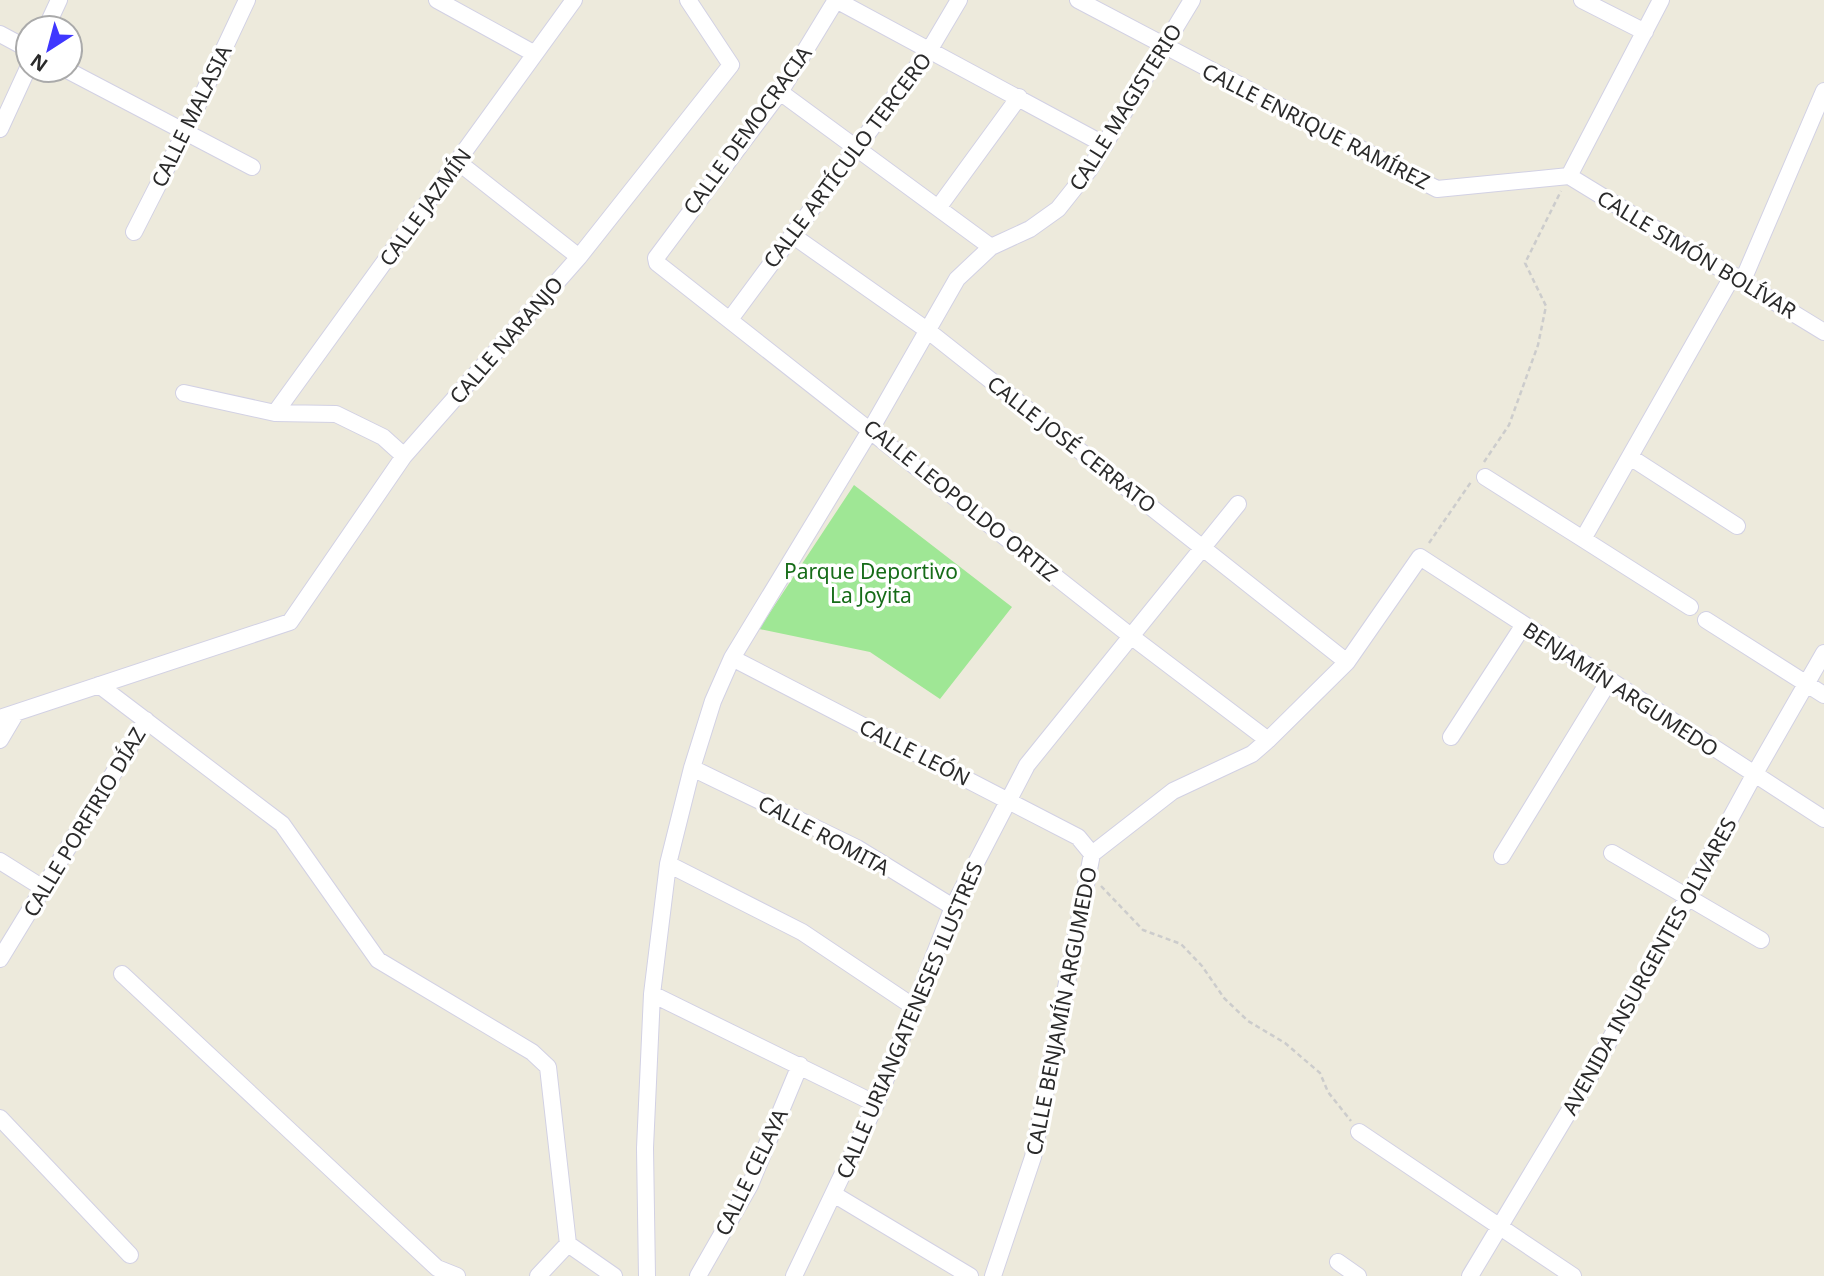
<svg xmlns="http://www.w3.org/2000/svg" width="1824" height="1276" font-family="'Noto Sans',sans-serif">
<rect width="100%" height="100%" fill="#edeadc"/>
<path fill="#9fe795" d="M 854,485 L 1012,607 L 940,699 L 870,652 L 759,629 Z"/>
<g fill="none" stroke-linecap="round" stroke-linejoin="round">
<g stroke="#d2d1e4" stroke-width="18">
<path id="minor" d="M 437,0 L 535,54
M 1078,0 L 1437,189 L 1569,176
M 1582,0 L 1645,32
M 46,28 L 59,0
M 0,34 L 28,49
M 67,70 L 252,167
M 780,92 L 991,247
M 0,129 L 28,68
M 1105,145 L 836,0 L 780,92 L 656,258 L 657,263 L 1132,637 L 1268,740
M 458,162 L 579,257
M 1569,176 L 1824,332
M 1569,176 L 1661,0
M 938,208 L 1019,97
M 134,232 L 185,132 L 247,0
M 792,235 L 927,330 L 1347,662
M 1743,280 L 1824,91
M 731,318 L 930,49 L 959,0
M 184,393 L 275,413 L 336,414 L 383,437 L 404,456
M 275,413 L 574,0
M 1630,457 L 1737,526
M 1485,477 L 1583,539
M 1690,607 L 1583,539 L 1733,275
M 1706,620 L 1824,695
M 732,658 L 1078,837 L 1092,854
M 99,685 L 282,824 L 378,960 L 532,1052 L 548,1067 L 568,1244
M 0,718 L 290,622 L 404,456 L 579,257 L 731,65 L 688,0
M 1451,737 L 1523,626
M 0,740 L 16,713
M 692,768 L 857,848 L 953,907
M 1612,853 L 1761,940
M 1502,856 L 1609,681
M 0,861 L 43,888
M 668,864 L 802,932 L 914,1007
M 0,959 L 146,720
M 122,974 L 437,1268 L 457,1276
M 652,994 L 876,1104
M 0,1118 L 130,1255
M 1359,1132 L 1573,1276
M 835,1195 L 970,1276
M 568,1244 L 614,1276
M 1338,1262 L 1358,1276
M 538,1276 L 568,1244
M 647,1276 L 645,1148 L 652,994 L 668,864 L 692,768 L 713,701 L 732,658 L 871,429 L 957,279 L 991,247 L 1030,229 L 1058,209 L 1089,170 L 1192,0
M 698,1276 L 750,1185 L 800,1065
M 794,1276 L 876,1104 L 953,907 L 1027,765 L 1238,504
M 993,1276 L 1033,1157 L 1092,854 L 1173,791 L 1252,754 L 1268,740 L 1347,662 L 1420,557 L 1824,819
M 1470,1276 L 1589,1078 L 1754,775 L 1824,653"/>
</g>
<path stroke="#ccc" stroke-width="2.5" stroke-dasharray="5 3.5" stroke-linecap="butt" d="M 1484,462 L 1509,425 L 1538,345 L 1546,306 L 1525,263 L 1561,191
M 1429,543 L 1471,482
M 1101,886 L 1143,930 L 1181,944 L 1202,966 L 1224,998 L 1248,1021 L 1285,1043 L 1320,1073 L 1328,1092 L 1351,1121"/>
<use href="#minor" stroke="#fff" stroke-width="16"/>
</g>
<g text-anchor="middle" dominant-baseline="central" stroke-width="7" stroke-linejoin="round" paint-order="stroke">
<g font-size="21" fill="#2a2a2a" stroke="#fff">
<text transform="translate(1125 107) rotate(-58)">CALLE MAGISTERIO</text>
<text transform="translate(191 116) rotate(-64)">CALLE MALASIA</text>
<text transform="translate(1316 126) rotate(27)">CALLE ENRIQUE RAMÍREZ</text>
<text transform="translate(747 130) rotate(-54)">CALLE DEMOCRACIA</text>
<text transform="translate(847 160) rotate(-53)">CALLE ARTÍCULO TERCERO</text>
<text transform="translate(425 207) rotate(-54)">CALLE JAZMÍN</text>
<text transform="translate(1697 254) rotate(31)">CALLE SIMÓN BOLÍVAR</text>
<text transform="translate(506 340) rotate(-49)">CALLE NARANJO</text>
<text transform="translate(1072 444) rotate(38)">CALLE JOSÉ CERRATO</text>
<text transform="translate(961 500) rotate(39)">CALLE LEOPOLDO ORTIZ</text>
<text transform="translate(1621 689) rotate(33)">BENJAMÍN ARGUMEDO</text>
<text transform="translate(915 752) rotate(27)">CALLE LEÓN</text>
<text transform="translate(84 822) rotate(-59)">CALLE PORFIRIO DÍAZ</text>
<text transform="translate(824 835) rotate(28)">CALLE ROMITA</text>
<text transform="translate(1649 966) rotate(-61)">AVENIDA INSURGENTES OLIVARES</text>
<text transform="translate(1061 1011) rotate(-79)">CALLE BENJAMÍN ARGUMEDO</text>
<text transform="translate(909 1020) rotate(-67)">CALLE URIANGATENESES ILUSTRES</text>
<text transform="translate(751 1172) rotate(-64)">CALLE CELAYA</text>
</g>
<g font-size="21" fill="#166c18" stroke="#fff">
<text x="871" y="571">Parque Deportivo<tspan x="871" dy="24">La Joyita</tspan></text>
</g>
</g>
<g transform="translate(49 49) rotate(216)"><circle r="33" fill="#ffffff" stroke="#aaaaaa" stroke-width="2"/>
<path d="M0-5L12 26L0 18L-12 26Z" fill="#3f37ff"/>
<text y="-10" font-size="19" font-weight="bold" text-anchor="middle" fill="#2a2a2a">N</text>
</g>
</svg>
